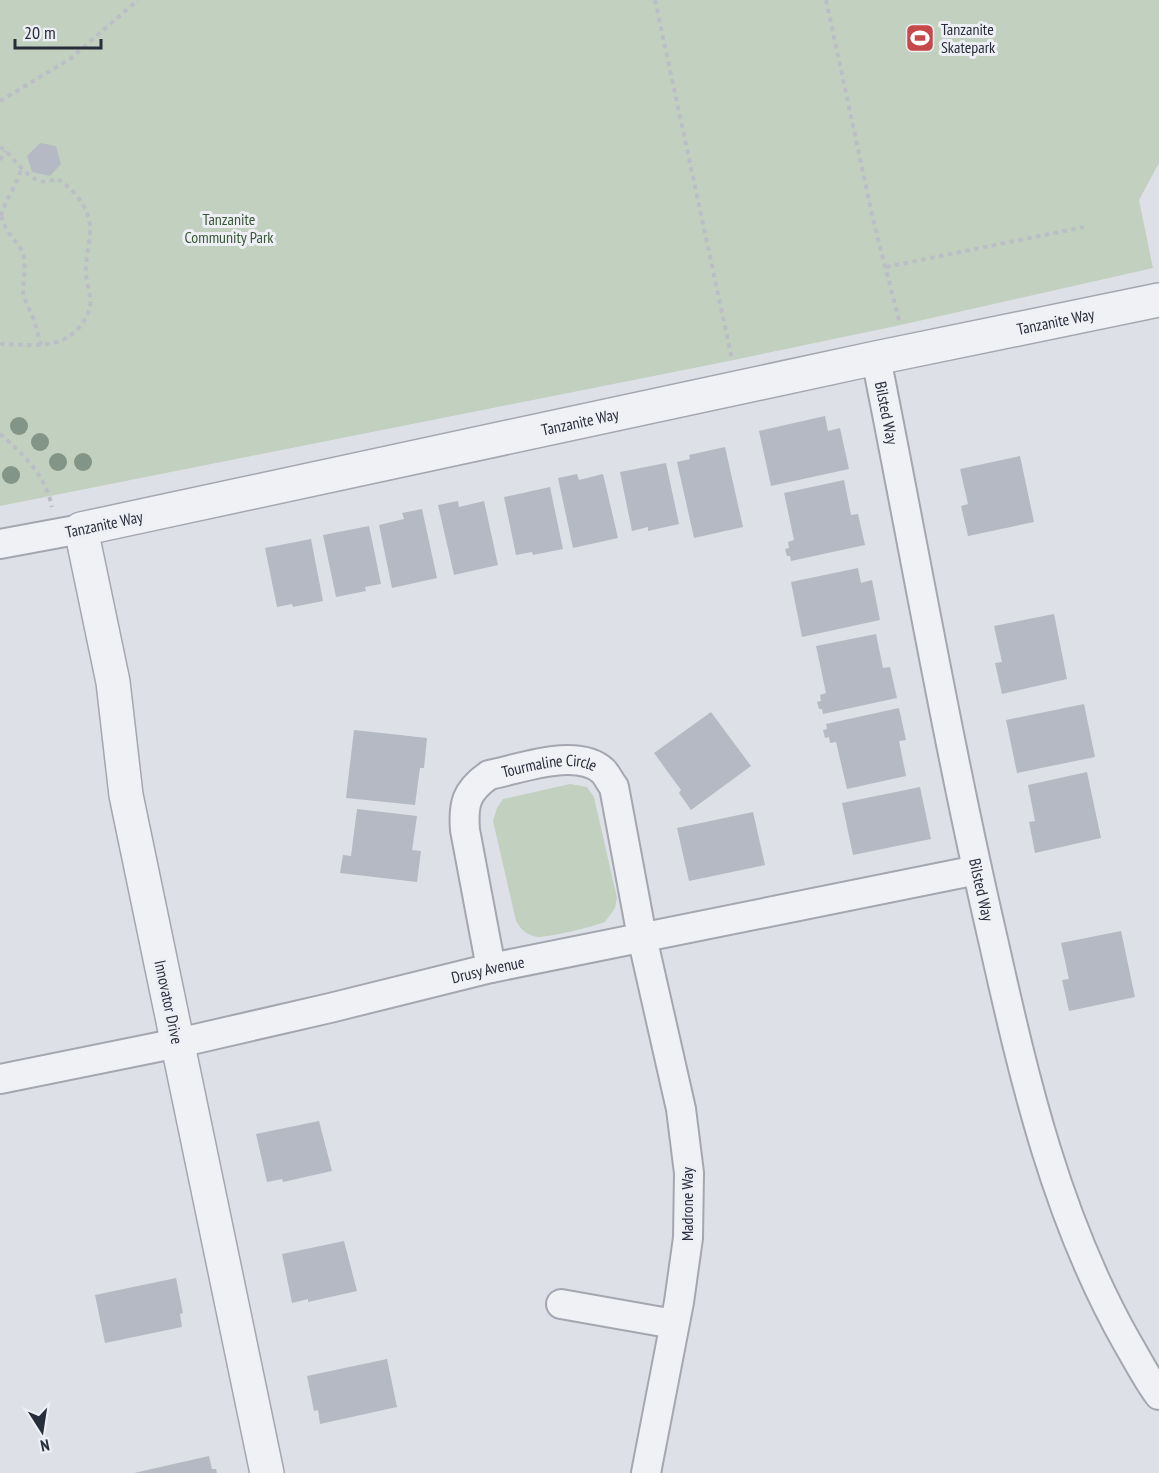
<svg xmlns="http://www.w3.org/2000/svg" width="1159" height="1473" font-family="'PT Sans Narrow',sans-serif">
<rect width="100%" height="100%" fill="#dee0e7"/>
<path fill="#c1d0bf" d="M 0,0 L 1159,0 L 1159,163 L 1139,200 L 1153,268 L 896,326 L 724,362 L 0,506 Z
M 570,784 L 587,787 L 594,797 L 617,898 L 615,908 L 605,922 C 591,927 551,937 538,937 C 528,936 521,930 516,921 L 493,821 L 497,808 L 503,799 Z"/>
<path fill="#b5b9c3" d="M 40,143 L 56,146 L 61,164 L 50,176 L 32,172 L 27,156 Z
M 825,416 L 828,431 L 840,428 L 849,469 L 771,486 L 759,431 Z
M 725,447 L 743,527 L 694,538 L 677,462 L 690,459 L 689,455 Z
M 1020,456 L 1034,522 L 968,536 L 961,506 L 968,504 L 960,469 Z
M 666,463 L 679,524 L 648,531 L 648,527 L 632,531 L 620,472 Z
M 577,474 L 579,480 L 603,474 L 618,538 L 573,548 L 558,478 Z
M 844,480 L 851,515 L 858,514 L 865,545 L 791,561 L 790,556 L 787,556 L 785,549 L 789,548 L 788,542 L 794,540 L 784,493 Z
M 550,487 L 563,549 L 533,555 L 532,552 L 516,555 L 504,497 Z
M 458,501 L 459,507 L 484,501 L 498,565 L 454,575 L 438,505 Z
M 422,509 L 437,578 L 392,588 L 379,525 L 404,519 L 402,513 Z
M 369,526 L 381,584 L 365,587 L 366,591 L 336,597 L 323,535 Z
M 311,539 L 323,601 L 293,607 L 292,604 L 277,607 L 265,548 Z
M 858,568 L 861,583 L 872,580 L 880,620 L 802,637 L 791,582 Z
M 1054,614 L 1067,679 L 1002,694 L 995,663 L 1002,662 L 994,626 Z
M 876,634 L 883,668 L 890,667 L 897,698 L 823,714 L 822,709 L 819,709 L 817,702 L 821,701 L 820,695 L 826,693 L 816,646 Z
M 1084,704 L 1095,757 L 1017,773 L 1006,720 Z
M 899,708 L 906,740 L 899,741 L 906,776 L 847,789 L 836,742 L 830,743 L 829,737 L 825,738 L 823,730 L 827,729 L 826,724 Z
M 711,712 L 751,766 L 691,810 L 679,793 L 681,790 L 654,753 Z
M 354,730 L 427,738 L 424,768 L 420,768 L 415,805 L 346,798 Z
M 1087,772 L 1101,838 L 1035,853 L 1029,822 L 1035,821 L 1028,785 Z
M 920,787 L 931,839 L 853,855 L 842,803 Z
M 357,809 L 417,816 L 412,850 L 421,851 L 417,882 L 340,873 L 343,855 L 351,856 Z
M 753,812 L 765,865 L 689,881 L 677,828 Z
M 1121,931 L 1135,997 L 1069,1011 L 1062,980 L 1069,979 L 1061,943 Z
M 319,1121 L 332,1171 L 283,1182 L 282,1179 L 267,1182 L 256,1134 Z
M 344,1241 L 357,1291 L 308,1302 L 308,1299 L 292,1303 L 282,1254 Z
M 176,1278 L 183,1313 L 180,1314 L 182,1327 L 105,1343 L 95,1295 Z
M 387,1359 L 397,1407 L 320,1424 L 318,1410 L 314,1411 L 307,1376 Z
M 209,1456 L 212,1469 L 216,1469 L 217,1473 L 134,1473 Z"/>
<g fill="none" stroke-linecap="round" stroke-linejoin="round">
<g stroke="#a4a7b0" stroke-width="32">
<g id="minor">
<path id="s1" d="M 876,358 C 915,553 949,750 994,944 C 1025,1082 1057,1220 1128,1344 C 1138,1361 1147,1379 1159,1395"/>
<path d="M 0,544 L 81,529"/>
<path id="s2" d="M 491,968 L 465,830 C 463,804 466,791 489,775 C 520,769 577,747 603,771 C 607,775 610,782 614,787 L 642,937 L 681,1109 L 689,1173 L 688,1238 L 679,1302 L 646,1473"/>
<path id="s3" d="M 0,1079 L 178,1043 L 330,1008 L 491,968 L 977,870"/>
<path d="M 561,1304 L 674,1324"/>
</g>
</g>
<g stroke="#a4a7b0" stroke-width="36">
<g id="tertiary">
<path id="s4" d="M 267,1473 L 126,795 L 113,682 L 81,529 L 876,358 L 1159,300"/>
</g>
</g>
<path stroke="#bcbec5" stroke-width="4" stroke-dasharray="4.5 4.5" stroke-linecap="butt" d="M 655,0 L 732,359
M 826,0 L 873,219 L 900,324
M 0,101 L 70,59 L 138,0
M 0,147 C 17,157 32,193 56,178 C 69,185 84,202 88,216 C 94,234 85,254 86,272 C 86,284 92,296 90,308 C 87,319 78,331 68,337 C 48,349 22,344 0,344
M 0,160 L 6,151
M 1,216 L 6,229 L 21,249 L 25,260 L 23,295 L 34,320 L 41,345
M 1,216 C 5,199 17,186 21,169
M 886,267 L 1084,227
M 0,434 C 24,455 45,474 52,507"/>
<use href="#minor" stroke="#f0f1f5" stroke-width="28"/>
<use href="#tertiary" stroke="#f0f1f5" stroke-width="33"/>
</g>
<g fill="#839586">
<circle cx="19" cy="426" r="9"/>
<circle cx="40" cy="442" r="9"/>
<circle cx="58" cy="462" r="9"/>
<circle cx="83" cy="462" r="9"/>
<circle cx="11" cy="475" r="9"/>
</g>
<defs>
<g id="stadium-square" transform="scale(1.5)"><rect x="-9" y="-9" width="18" height="18" rx="4" fill="#c6484a" stroke="#edeff4"/><path d="M0-5a6.5 5 0 1 0 0 10a6.5 5 0 1 0 0-10ZM-3.5-1.8h7v3.6h-7Z" fill="#fff"/></g>
</defs>
<g fill-rule="evenodd">
<use href="#stadium-square" x="920" y="38"/>
</g>
<g text-anchor="middle" dominant-baseline="central" stroke-width="6" stroke-linejoin="round" paint-order="stroke">
<g font-size="16" fill="#282d3c" stroke="#edeff4" text-anchor="start">
<text x="941" y="29">Tanzanite<tspan x="941" dy="18">Skatepark</tspan></text>
</g>
<g font-size="16" fill="#385736" stroke="#edeff4">
<text x="229" y="219">Tanzanite<tspan x="229" dy="18">Community Park</tspan></text>
</g>
<g font-size="16" fill="#282d3c" stroke="#edeff4">
<text stroke="none"><textPath href="#s4" startOffset="1959">Tanzanite Way</textPath></text>
<text stroke="none"><textPath href="#s1" startOffset="56">Bilsted Way</textPath></text>
<text stroke="none"><textPath href="#s4" startOffset="1473">Tanzanite Way</textPath></text>
<text transform="translate(104 524) rotate(-12)">Tanzanite Way</text>
<text stroke="none"><textPath href="#s2" startOffset="266">Tourmaline Circle</textPath></text>
<text stroke="none"><textPath href="#s1" startOffset="542">Bilsted Way</textPath></text>
<text stroke="none"><textPath href="#s3" startOffset="500">Drusy Avenue</textPath></text>
<text transform="translate(169 1002) rotate(78)">Innovator Drive</text>
<text transform="translate(687 1204) rotate(-90)">Madrone Way</text>
</g>
</g>
<g transform="translate(42 1431) rotate(168)" stroke="#edeff4" stroke-width="4.5" paint-order="stroke">
<path d="M0-4.5L10 22L0 15L-10 22Z" fill="#282d3c"/>
<text y="-9" font-size="16" font-weight="bold" text-anchor="middle" fill="#282d3c">N</text>
</g>
<path d="M15 39v9h86v-9" fill="none" stroke="#282d3c" stroke-width="3"/>
<text x="24" y="39" font-size="18" fill="#282d3c" stroke="#edeff4" stroke-width="4.5" paint-order="stroke">20 m</text>
</svg>
